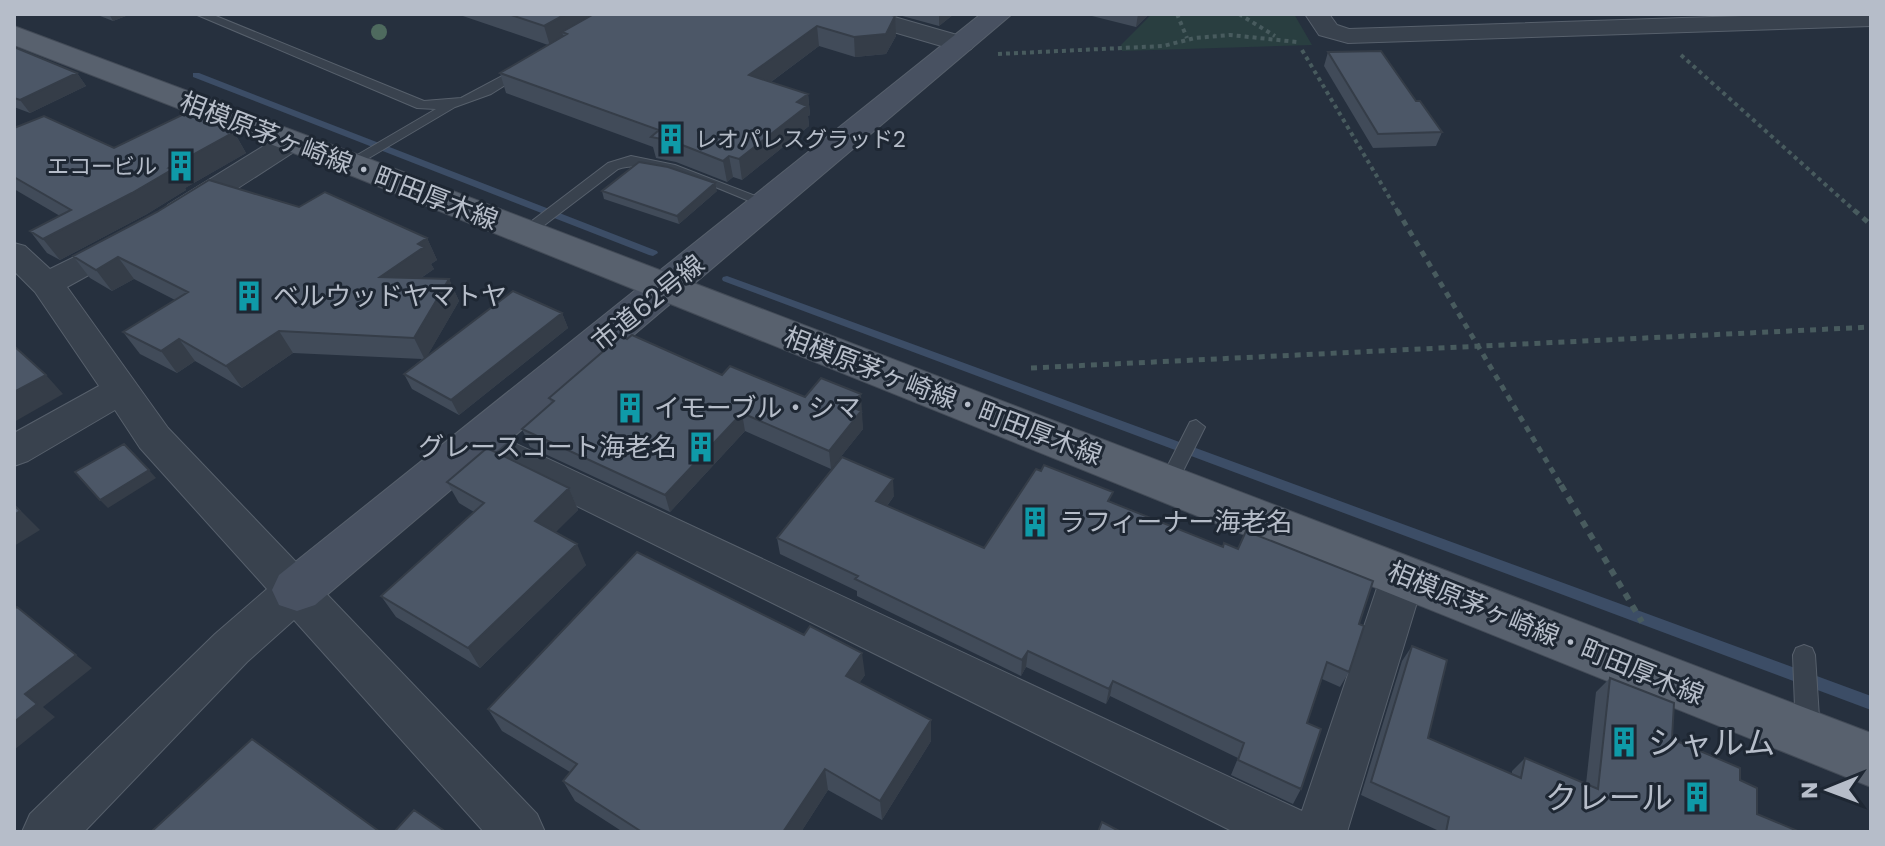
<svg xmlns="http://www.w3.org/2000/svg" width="1885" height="846" font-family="Poppins,'Noto Sans JP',sans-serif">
<rect width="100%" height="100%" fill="#26303e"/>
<path fill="#293e40" d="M 1152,14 L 1294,14 L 1312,45 L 1122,51 L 1121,45 Z"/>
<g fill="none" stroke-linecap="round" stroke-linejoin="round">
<path fill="#3c4d66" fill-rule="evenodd" d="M 193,73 L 199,73 L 657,251 L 658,253 L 653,256 L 649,255 L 193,77 Z
M 727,276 L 1871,696 L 1871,710 L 723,281 L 722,279 L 723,277 Z"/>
<g stroke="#57606c" stroke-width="2">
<path id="lane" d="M 195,14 L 211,14 L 424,101 L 461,98 L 519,67 L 529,70 L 491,94 L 455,107 L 352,168 L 345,164 L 347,161 L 436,109 L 417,108 Z
M 631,156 L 675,165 L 776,204 L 769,208 L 764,207 C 727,193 655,156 618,169 L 530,236 L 520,236 L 520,230 L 608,163 Z
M 1196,420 L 1205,427 L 1177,483 L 1175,488 L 1161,488 L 1159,483 L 1190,422 Z
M 1804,645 L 1812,648 L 1815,655 L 1820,733 L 1816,741 L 1808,744 L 1800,741 L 1796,733 L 1793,655 L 1796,648 Z"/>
</g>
<g stroke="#57606c" stroke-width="2">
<path id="street" d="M 846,14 L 884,14 L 971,39 L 975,44 L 971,49 L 962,52 L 849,19 Z
M 1305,14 L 1329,14 L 1337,25 L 1349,29 L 1801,14 L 1871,14 L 1871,26 L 1348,43 L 1319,35 Z
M 290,133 L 300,136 L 304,142 L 300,148 L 190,219 L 179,221 L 168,219 L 164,212 L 168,205 L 280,136 Z
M 125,232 L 136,235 L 141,242 L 136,249 L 67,287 L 168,428 L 537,814 L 545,832 L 484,832 L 294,620 L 247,662 L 84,832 L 22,832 L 30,814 L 215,634 L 267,589 L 140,448 L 115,410 L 28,461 L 14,466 L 14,433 L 99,386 L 35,292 L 14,271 L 14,243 L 25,246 L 50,269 Z
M 480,427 L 1302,811 L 1381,576 L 1388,563 L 1403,558 L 1418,563 L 1425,576 L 1347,832 L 1234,832 L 466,451 L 461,441 L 466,431 Z"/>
</g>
<g stroke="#57606c" stroke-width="2">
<path id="secondary" d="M 981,14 L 1012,14 L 315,605 L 297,611 L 279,605 L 272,590 L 279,575 Z"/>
</g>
<g stroke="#434b57" stroke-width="2">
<path id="primary" d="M 14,26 L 364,157 L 1871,733 L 1871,787 L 340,171 L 14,45 Z"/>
</g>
<path stroke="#485b5e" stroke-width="4" stroke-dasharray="4 4" stroke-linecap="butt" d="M 1177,14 L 1187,38
M 1239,14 L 1275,36
M 1302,50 L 1398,212
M 998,54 L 1163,46 L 1195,38 L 1230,35 L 1297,42
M 1681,55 L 1856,212"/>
<path stroke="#485b5e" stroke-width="5" stroke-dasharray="6 6" stroke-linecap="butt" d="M 1397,210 L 1562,487
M 1854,210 L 1871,225
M 1031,368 L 1871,327"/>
<path stroke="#485b5e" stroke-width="6" stroke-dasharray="7 7" stroke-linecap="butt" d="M 1561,485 L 1642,622"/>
<use href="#lane" fill="#39424e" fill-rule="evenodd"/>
<use href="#street" fill="#39424e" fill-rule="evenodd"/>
<use href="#secondary" fill="#485161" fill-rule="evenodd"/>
<use href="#primary" fill="#58616e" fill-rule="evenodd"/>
</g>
<circle fill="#4e6a5e" cx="379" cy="32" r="8"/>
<path fill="#414b59" d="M 95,14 L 131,14 L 113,21 Z
M 457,14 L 888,14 L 896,36 L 886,54 L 855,57 L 819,46 L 771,82 L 808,94 L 810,115 L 808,116 L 809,126 L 742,180 L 733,177 L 727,182 L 676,162 L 656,158 L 653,147 L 506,93 L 500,73 L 548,45 Z
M 895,14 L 954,14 L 939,26 Z
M 1084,14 L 1149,14 L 1136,27 Z
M 14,47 L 77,73 L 86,86 L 30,113 L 14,107 Z
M 1328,52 L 1416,101 L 1442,132 L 1436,146 L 1373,148 L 1324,66 Z
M 14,128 L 114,148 L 234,132 L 246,153 L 185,188 L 186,190 L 147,214 L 60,260 L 47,253 L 30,231 L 60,216 L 14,189 Z
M 602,191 L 717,191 L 679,224 L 604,199 Z
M 427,238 L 437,260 L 431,264 L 434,269 L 421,278 L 449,279 L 459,301 L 427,356 L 562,313 L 568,328 L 459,415 L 412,389 L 404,374 L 422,359 L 293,353 L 242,388 L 195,361 L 177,373 L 140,354 L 123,332 L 175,300 L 134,279 L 112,291 L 90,278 L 73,256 Z
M 722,375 L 863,412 L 861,413 L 863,429 L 831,469 L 745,431 L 670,512 L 530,447 L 522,429 L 551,403 L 549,398 Z
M 447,482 L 569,488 L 578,510 L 555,532 L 586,565 L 480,668 L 396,617 L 381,596 L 474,512 L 459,503 Z
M 894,496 L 887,506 L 984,548 L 1111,502 L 1359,624 L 1349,672 L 1340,687 L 1322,679 L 1307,723 L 1301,789 L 1293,804 L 1231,775 L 1238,758 L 1110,696 L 1106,704 L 1026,667 L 1021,676 L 857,596 L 857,591 L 780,554 L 777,538 Z
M 1412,646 L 1428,738 L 1512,774 L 1512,771 L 1525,758 L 1586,784 L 1596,692 L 1610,678 L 1672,739 L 1740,780 L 1757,814 L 1800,832 L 1437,832 L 1437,830 L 1361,795 L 1402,661 Z
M 865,675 L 859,683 L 931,741 L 882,820 L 828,790 L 801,832 L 623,832 L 575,801 L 563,781 L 570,772 L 502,731 L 488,709 Z"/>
<path fill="#353d48" d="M 109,14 L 131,14 L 113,21 Z
M 566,14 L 606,14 L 562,32 L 564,38 L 550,46 L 544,26 Z
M 939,14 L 954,14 L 939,26 Z
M 1138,14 L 1149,14 L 1136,27 Z
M 895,16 L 896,36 L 886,54 L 855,57 L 854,37 Z
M 817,26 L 819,46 L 752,96 L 749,75 Z
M 77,73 L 86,86 L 30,113 L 20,100 Z
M 808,94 L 810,115 L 808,116 L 809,126 L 742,180 L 739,159 L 797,102 Z
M 234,132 L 246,153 L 185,188 L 186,190 L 147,214 L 60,260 L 43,239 Z
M 729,156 L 733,177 L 727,182 L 723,161 Z
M 715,183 L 717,191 L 679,224 L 677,216 Z
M 427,238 L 437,260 L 431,264 L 434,269 L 391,298 L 380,277 L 418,244 Z
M 118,257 L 134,279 L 112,291 L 96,270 Z
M 449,279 L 459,301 L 425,360 L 414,338 Z
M 562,313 L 568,328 L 459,415 L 451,400 Z
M 279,331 L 293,353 L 242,388 L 226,366 Z
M 179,339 L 195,361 L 177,373 L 161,351 Z
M 46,375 L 63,394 L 14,422 L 14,392 Z
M 861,394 L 863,429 L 831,469 L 829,451 L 850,406 Z
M 742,413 L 745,431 L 670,512 L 665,495 Z
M 149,470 L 156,478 L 108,508 L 100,500 Z
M 893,479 L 894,496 L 878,518 L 876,501 Z
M 569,488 L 578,510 L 545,543 L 535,521 Z
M 14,504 L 40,530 L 14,546 Z
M 577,544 L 586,565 L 480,668 L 468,648 Z
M 1028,651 L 1026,667 L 1021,676 L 1022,660 Z
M 862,653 L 865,675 L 849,698 L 846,676 Z
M 76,655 L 92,668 L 43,707 L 55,717 L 14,750 L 14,722 L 25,694 Z
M 1113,681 L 1110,696 L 1106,704 L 1109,689 Z
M 931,720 L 931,741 L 882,820 L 880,801 Z
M 825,769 L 828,790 L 801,832 L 783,832 Z"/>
<path fill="#4c5767" stroke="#353d48" stroke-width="2" d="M 508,14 L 566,14 L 544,26 Z
M 594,14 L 888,14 L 895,16 L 886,34 L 854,37 L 817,26 L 749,75 L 808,94 L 797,102 L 807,106 L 739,159 L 729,156 L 723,161 L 672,141 L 651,137 L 659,130 L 500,73 L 567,34 L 562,32 Z
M 14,47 L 77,73 L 20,100 L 14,98 Z
M 1381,51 L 1416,101 L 1420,101 L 1442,132 L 1378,134 L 1328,52 Z
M 188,112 L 234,132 L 169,168 L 173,169 L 132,193 L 43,239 L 30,231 L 71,210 L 14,177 L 14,128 L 44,116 L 114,148 Z
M 639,162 L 668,167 L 715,183 L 677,216 L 602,191 Z
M 209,180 L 299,207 L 325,192 L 427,238 L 418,244 L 424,247 L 380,277 L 449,279 L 414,338 L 279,331 L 226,366 L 179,339 L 161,351 L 123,332 L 188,292 L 118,257 L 96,270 L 73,256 L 157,212 Z
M 513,291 L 562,313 L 451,400 L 404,374 Z
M 632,335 L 722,375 L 730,366 L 805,397 L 821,378 L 861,394 L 850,406 L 861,411 L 829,451 L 742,413 L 665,495 L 522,429 L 554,401 L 549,398 L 621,336 L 627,339 Z
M 14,346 L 46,375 L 14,392 Z
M 124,444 L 149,470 L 100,500 L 75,472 Z
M 487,448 L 569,488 L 535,521 L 577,544 L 468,648 L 381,596 L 484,503 L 447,482 Z
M 842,457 L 893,479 L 876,501 L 984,548 L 1036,469 L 1041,471 L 1044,465 L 1113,492 L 1108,501 L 1223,547 L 1224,543 L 1238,549 L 1246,531 L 1373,581 L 1359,624 L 1364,626 L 1349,672 L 1327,662 L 1307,723 L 1321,729 L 1301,789 L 1238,760 L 1244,743 L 1113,681 L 1109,689 L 1028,651 L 1022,660 L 855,579 L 858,576 L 777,538 Z
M 14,505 L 20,511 L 14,515 Z
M 637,552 L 804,635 L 810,626 L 862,653 L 846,676 L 931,720 L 880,801 L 825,769 L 783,832 L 642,832 L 563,781 L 577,764 L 488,709 Z
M 17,607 L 76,655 L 25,694 L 37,704 L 14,722 L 14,609 Z
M 1412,646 L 1447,660 L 1428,738 L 1521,778 L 1525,758 L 1598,789 L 1610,678 L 1674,703 L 1672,739 L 1740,768 L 1740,780 L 1757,788 L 1757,814 L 1800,832 L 1446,832 L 1449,817 L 1371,782 Z
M 252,739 L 380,832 L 151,832 Z
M 414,810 L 446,832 L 394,832 Z
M 1102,822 L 1121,832 L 1098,832 Z"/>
<defs>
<g id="building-bare" transform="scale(2.4)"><path d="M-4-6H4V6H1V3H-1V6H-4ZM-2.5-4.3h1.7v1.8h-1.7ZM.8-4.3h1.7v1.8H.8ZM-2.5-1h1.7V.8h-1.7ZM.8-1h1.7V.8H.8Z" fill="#0f9aa8" stroke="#1e2733" stroke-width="2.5" paint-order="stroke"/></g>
</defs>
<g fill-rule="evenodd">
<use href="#building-bare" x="671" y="139"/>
<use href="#building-bare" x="181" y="166"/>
<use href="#building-bare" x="249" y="296"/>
<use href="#building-bare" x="630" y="408"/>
<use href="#building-bare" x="701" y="447"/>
<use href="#building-bare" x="1035" y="522"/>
<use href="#building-bare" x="1624" y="742"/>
<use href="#building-bare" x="1697" y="797"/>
</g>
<g text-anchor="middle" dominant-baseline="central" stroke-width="6" stroke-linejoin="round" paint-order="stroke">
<g font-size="22" fill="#b6bdc9" stroke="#1e2733" text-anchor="start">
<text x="695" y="139">レオパレスグラッド2</text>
<text x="157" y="166" text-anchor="end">エコービル</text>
</g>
<g font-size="26" fill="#b6bdc9" stroke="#1e2733">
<text transform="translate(339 161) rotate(21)">相模原茅ヶ崎線・町田厚木線</text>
<text transform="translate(648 303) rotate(-39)">市道62号線</text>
<text transform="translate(943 396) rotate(21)">相模原茅ヶ崎線・町田厚木線</text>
<text transform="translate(1546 633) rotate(22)">相模原茅ヶ崎線・町田厚木線</text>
</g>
<g font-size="26" fill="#b6bdc9" stroke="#1e2733" text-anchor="start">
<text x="273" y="296">ベルウッドヤマトヤ</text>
<text x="654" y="408">イモーブル・シマ</text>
<text x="677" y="447" text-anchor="end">グレースコート海老名</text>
<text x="1059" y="522">ラフィーナー海老名</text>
</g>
<g font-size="32" fill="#b6bdc9" stroke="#1e2733" text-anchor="start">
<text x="1648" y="742">シャルム</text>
<text x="1673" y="797" text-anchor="end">クレール</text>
</g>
</g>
<rect width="1885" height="846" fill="none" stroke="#b6bdc9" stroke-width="32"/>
<g transform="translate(1829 790) rotate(269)" stroke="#1e2733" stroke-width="6" paint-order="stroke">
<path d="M0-6L14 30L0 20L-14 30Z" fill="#b6bdc9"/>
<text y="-12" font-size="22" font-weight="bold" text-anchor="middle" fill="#b6bdc9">N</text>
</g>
</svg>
